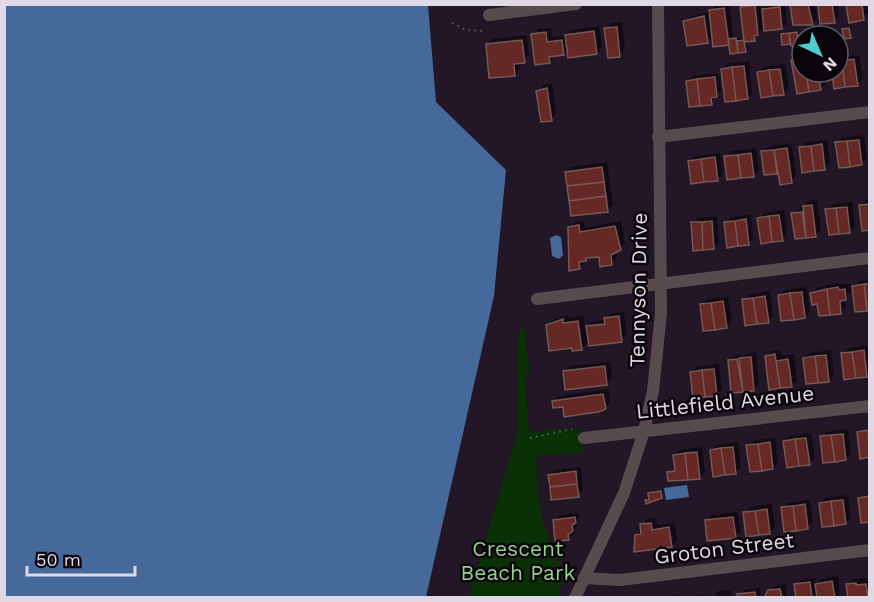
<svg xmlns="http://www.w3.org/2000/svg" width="874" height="602" font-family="'Work Sans',sans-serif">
<rect width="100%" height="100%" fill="#221627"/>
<path fill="#0a3106" d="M 524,325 L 530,374 L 525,375 L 529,432 L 570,428 L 570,430 L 580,429 L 583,452 L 536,456 C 538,476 537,498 542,517 C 549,547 569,567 558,597 L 468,598 L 518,431 L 518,333 Z"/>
<path fill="#44699a" d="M 4,5 L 428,5 L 436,102 L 506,170 L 494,296 L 426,597 L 5,597 Z
M 556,235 L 561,237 L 563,255 L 559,259 L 552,256 L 550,238 Z
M 687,485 L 689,497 L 666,500 L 664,488 Z"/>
<path fill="#0007" d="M 730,4 L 733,38 L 745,38 L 741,7 L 744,4 L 761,4 L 761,12 L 768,4 L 785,4 L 787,22 L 782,28 L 765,26 L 754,40 L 746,40 L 748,48 L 746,51 L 731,52 L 730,43 L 713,35 L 707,42 L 685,21 L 691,16 L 710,12 L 716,5 Z
M 791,4 L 815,4 L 817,19 L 812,24 Z
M 819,4 L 838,4 L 839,16 L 834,21 Z
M 849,4 L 870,4 L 870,11 L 863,17 Z
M 622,22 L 625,50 L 619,55 L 606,29 L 611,23 Z
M 599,26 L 602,48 L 597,53 L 569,48 L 563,54 L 555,55 L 550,62 L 532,35 L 538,29 L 551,28 L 552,37 L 567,36 L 572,30 Z
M 846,27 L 851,27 L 850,37 L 844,30 Z
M 799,30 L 800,41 L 798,43 L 783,43 L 785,32 Z
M 527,35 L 529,56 L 519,62 L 520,69 L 515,74 L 487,44 L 493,39 Z
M 798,55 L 802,55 L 802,72 L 824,72 L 826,84 L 820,89 L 799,92 L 793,60 Z
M 859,55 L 863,79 L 857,84 L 833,72 L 838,72 L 838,58 Z
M 749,61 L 752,93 L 747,98 L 722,69 L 728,64 Z
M 785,64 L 789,88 L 783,94 L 759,72 L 764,67 Z
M 719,73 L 721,90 L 711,103 L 687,81 L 693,76 Z
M 552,83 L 556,114 L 551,119 L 541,119 L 539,90 L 544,85 Z
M 864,135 L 867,159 L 861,164 L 837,143 L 842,138 Z
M 827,140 L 830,163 L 824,168 L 801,148 L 806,142 Z
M 792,143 L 796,176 L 791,182 L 779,172 L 765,174 L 762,152 L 768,147 Z
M 756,148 L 759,170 L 754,175 L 726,157 L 731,151 Z
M 720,153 L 723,174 L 717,179 L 690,161 L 695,156 Z
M 607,162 L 613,205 L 607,210 L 566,172 L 572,167 Z
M 817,200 L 821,230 L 816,236 L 796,238 L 793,214 L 810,201 Z
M 866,200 L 870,200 L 870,228 L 861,205 Z
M 852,202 L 855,226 L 849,231 L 827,210 L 832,204 Z
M 784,210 L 787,234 L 782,239 L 759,218 L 765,213 Z
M 751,215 L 753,238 L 748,244 L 726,222 L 731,217 Z
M 717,216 L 719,243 L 713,248 L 693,223 L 698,218 Z
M 584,221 L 585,228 L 621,221 L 625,244 L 616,251 L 617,258 L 611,264 L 600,255 L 588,257 L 580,268 L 569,227 L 575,222 Z
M 870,280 L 870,282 L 857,284 L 845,299 L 846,307 L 841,312 L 819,303 L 811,294 L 817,288 L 833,284 L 850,284 L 851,289 L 859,281 Z
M 807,287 L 810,312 L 805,317 L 780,295 L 785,290 Z
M 770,291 L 773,316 L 768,321 L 743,300 L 749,294 Z
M 728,297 L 732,321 L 726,327 L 701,305 L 707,299 Z
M 624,312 L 627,335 L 621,340 L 589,341 L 581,349 L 573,347 L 547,326 L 553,320 L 568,315 L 568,318 L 583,316 L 585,329 L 593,321 L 606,320 L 611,313 Z
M 869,345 L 870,373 L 867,375 L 842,354 L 848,348 Z
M 780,350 L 781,356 L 794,354 L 797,380 L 792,385 L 766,356 L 772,351 Z
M 831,350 L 834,375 L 829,380 L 804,358 L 810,353 Z
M 756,352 L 759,384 L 753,390 L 732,392 L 729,361 L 735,355 L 743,356 Z
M 610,362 L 612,378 L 606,384 L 565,372 L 570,366 Z
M 719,364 L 722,389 L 716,394 L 691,372 L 697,367 Z
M 609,389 L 610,402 L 605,408 L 564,405 L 553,402 L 559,396 Z
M 870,426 L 870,456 L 859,432 Z
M 848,429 L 851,453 L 846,459 L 821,437 L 827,432 Z
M 811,433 L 815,458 L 809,463 L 785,441 L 790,436 Z
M 775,438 L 778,463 L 773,468 L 748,446 L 753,441 Z
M 738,442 L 741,467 L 735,473 L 711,450 L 717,445 Z
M 702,447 L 705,472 L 699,477 L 669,472 L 676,467 L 675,455 L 680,450 Z
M 581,467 L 583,490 L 578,495 L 550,476 L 555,470 Z
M 663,490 L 661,497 L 647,501 L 652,491 Z
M 870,492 L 870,520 L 859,498 Z
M 848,495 L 851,518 L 845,523 L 821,503 L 826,498 Z
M 810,500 L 813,522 L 807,528 L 783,508 L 788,503 Z
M 772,504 L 775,527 L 770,532 L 745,513 L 750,507 Z
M 738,512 L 741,531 L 735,537 L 706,521 L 712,515 Z
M 580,513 L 574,533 L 568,538 L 555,520 L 560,515 Z
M 656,518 L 657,525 L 675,523 L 677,540 L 672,546 L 636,536 L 647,519 Z
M 838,576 L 840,595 L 838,598 L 798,598 L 796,585 L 801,580 L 815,578 L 816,584 L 822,579 Z
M 870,578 L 870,598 L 849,598 L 847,585 L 853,579 Z
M 786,584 L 787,598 L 766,598 L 775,586 Z
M 760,588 L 761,598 L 739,598 L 744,590 Z
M 731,589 L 732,598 L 713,598 L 718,591 Z
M 679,595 L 680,598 L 664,598 L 665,597 Z
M 707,595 L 707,598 L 691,598 L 692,596 Z"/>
<path fill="#652825" stroke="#745956" stroke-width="1.5" d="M 790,4 L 808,4 L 813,25 L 793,25 Z
M 818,4 L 832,4 L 835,23 L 820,24 Z
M 846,4 L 862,4 L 864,20 L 849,23 Z
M 755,5 L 758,35 L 754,36 L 755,41 L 744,42 L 740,7 Z
M 780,7 L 782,29 L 764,31 L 762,9 Z
M 724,8 L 729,45 L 713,47 L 709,10 Z
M 704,16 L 708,43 L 687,46 L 683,21 Z
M 617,27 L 620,57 L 608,58 L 604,28 Z
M 849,28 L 851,38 L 844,39 L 842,29 Z
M 594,31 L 597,54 L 568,58 L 565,35 Z
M 546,32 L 547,42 L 562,40 L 564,55 L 549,57 L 550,63 L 535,65 L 531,34 Z
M 797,32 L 799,45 L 791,46 L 789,33 Z
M 789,33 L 790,44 L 782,45 L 781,34 Z
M 736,38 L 738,53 L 730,54 L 728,39 Z
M 522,40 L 525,63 L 514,64 L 515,76 L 489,78 L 486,44 Z
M 744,40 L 746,52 L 738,53 L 737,41 Z
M 802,59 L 802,72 L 806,72 L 809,92 L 797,94 L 791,60 Z
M 854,59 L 858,86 L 845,87 L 842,61 Z
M 842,61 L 845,87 L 834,89 L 832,72 L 838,72 L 838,62 Z
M 744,66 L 748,99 L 736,101 L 732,67 Z
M 732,67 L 736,101 L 725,102 L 721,69 Z
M 780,69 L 784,95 L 773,96 L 769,70 Z
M 769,70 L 773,96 L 761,98 L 757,72 Z
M 806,72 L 818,72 L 821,90 L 809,92 Z
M 715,77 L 717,97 L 711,98 L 712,105 L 700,106 L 697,79 Z
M 697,79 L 700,106 L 689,107 L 686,81 Z
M 547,88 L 552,121 L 541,122 L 536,91 Z
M 859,140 L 862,165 L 850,167 L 847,141 Z
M 847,141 L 850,167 L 839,168 L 835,142 Z
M 822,144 L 825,170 L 814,171 L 811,146 Z
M 811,146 L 814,171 L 802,173 L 799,147 Z
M 787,148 L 792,183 L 780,185 L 774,150 Z
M 774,150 L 777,174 L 764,175 L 761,151 Z
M 751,153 L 754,177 L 741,178 L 738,155 Z
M 738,155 L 741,178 L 727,180 L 724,156 Z
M 715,157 L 718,181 L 704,182 L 701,159 Z
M 701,159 L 704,182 L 691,184 L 688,161 Z
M 602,167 L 604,182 L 567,186 L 565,172 Z
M 604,182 L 606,196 L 569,201 L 567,186 Z
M 606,196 L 608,212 L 571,216 L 569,201 Z
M 870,204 L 870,230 L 862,231 L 859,205 Z
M 812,205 L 816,237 L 806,238 L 803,206 Z
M 847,207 L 850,233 L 839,234 L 836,208 Z
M 836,208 L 839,234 L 829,235 L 825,209 Z
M 802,212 L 806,238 L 795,239 L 791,213 Z
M 779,215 L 783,241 L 772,242 L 769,216 Z
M 769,216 L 772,242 L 761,244 L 757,218 Z
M 746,219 L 749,245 L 738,246 L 735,221 Z
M 712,221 L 714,249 L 703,250 L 702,222 Z
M 735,221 L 738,246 L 727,248 L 724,222 Z
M 691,222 L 702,222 L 703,250 L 693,251 Z
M 579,225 L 580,232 L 615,226 L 621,250 L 611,255 L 612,265 L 600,267 L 599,257 L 586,258 L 586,261 L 579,262 L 580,269 L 569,271 L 568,227 Z
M 864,284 L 867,311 L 855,312 L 852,286 Z
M 864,284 L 870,284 L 870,310 L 867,311 Z
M 838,287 L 839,290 L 845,289 L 846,300 L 840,301 L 841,314 L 830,315 L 827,289 Z
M 827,289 L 830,315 L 819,316 L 817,304 L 812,305 L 810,293 Z
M 802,292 L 805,318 L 794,320 L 790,293 Z
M 790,293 L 794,320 L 781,321 L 778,295 Z
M 765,296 L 769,323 L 757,324 L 753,298 Z
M 753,298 L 757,324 L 745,326 L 742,299 Z
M 723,301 L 727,328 L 715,330 L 711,303 Z
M 711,303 L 715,330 L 703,331 L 700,304 Z
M 619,316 L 622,342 L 589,346 L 586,326 L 605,324 L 604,318 Z
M 563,319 L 563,323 L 578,321 L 582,350 L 572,351 L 572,348 L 549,351 L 546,325 Z
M 864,350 L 867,377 L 856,378 L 852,352 Z
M 852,352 L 856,378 L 844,380 L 841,353 Z
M 775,354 L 780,388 L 769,390 L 765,356 Z
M 826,355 L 829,382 L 818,383 L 815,356 Z
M 815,356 L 818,383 L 806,384 L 803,358 Z
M 751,357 L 754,391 L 743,392 L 739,358 Z
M 737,359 L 743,392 L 731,393 L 728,360 Z
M 788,359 L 792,387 L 780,388 L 776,361 Z
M 605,366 L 607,385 L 565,390 L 563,371 Z
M 714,369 L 717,396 L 705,397 L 702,370 Z
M 702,370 L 705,397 L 693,399 L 690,372 Z
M 603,394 L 606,409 L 598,412 L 564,417 L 563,407 L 553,408 L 552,401 Z
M 868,430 L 870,457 L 860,459 L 857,432 Z
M 843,434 L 846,460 L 835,462 L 831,435 Z
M 831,435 L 835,462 L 823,463 L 820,436 Z
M 806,438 L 810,465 L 799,466 L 795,439 Z
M 795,439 L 799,466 L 787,468 L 783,441 Z
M 770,442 L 773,469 L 762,471 L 758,444 Z
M 758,444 L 762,471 L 750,472 L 746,445 Z
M 733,447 L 736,474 L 725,475 L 721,448 Z
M 721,448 L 725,475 L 713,477 L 710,450 Z
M 697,452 L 700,479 L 688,480 L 685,453 Z
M 685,453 L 688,480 L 668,481 L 667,472 L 675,471 L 673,455 Z
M 576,471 L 577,484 L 550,487 L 548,475 Z
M 577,484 L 579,497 L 551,500 L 550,487 Z
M 661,491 L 662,498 L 646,504 L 645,500 L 649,500 L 648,493 Z
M 869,496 L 870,522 L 861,523 L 858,498 Z
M 843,500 L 846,524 L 834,526 L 831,501 Z
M 831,501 L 834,526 L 822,527 L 819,503 Z
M 805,504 L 808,529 L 796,531 L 793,506 Z
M 793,506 L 796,531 L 784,532 L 781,507 Z
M 767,509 L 770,534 L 759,535 L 755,511 Z
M 755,511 L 759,535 L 746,537 L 743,512 Z
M 575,517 L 576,523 L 572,525 L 573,531 L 568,535 L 569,540 L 555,541 L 553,520 Z
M 733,517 L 736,538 L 707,541 L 705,520 Z
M 651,523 L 652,530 L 669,527 L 672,547 L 634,552 L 635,535 L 641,534 L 640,524 Z
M 832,581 L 835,598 L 817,598 L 815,584 Z
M 810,582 L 812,598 L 796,598 L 794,584 Z
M 856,583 L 856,585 L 866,584 L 868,598 L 848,598 L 846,584 Z
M 780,589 L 782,598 L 764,598 L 768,590 Z
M 755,592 L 756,598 L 738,598 L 737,594 Z"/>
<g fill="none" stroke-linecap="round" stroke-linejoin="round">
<path stroke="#615766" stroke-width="2" stroke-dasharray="1.5 4.5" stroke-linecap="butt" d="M 452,23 L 466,30 L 484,31
M 530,438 L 572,429"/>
<path stroke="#574b4d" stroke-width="12" d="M 489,15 L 576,4
M 658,137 L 870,112
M 537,299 L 870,258
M 584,438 L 870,406
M 584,578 L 620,580 L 870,550
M 575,598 L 624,493 L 644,431 L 653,391 L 661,313 L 658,4"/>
</g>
<g text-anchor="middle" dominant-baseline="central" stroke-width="5" stroke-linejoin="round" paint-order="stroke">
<g font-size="21" fill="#e0d8e4" stroke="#09050b">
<text transform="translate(638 290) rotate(-89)">Tennyson Drive</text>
<text transform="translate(725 402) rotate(-6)">Littlefield Avenue</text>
<text transform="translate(724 548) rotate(-7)">Groton Street</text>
</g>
<g font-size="21" fill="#92d28a" stroke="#09050b">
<text x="518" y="548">Crescent<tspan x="518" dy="24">Beach Park</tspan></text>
</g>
</g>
<rect width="874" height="602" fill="none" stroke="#e0d8e4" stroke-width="12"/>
<g transform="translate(820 54) rotate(136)"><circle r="28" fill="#09050b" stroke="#5f5962" stroke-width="1.5"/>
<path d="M0-4.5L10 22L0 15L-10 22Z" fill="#52cdce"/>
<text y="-9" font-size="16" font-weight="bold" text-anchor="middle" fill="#e0d8e4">N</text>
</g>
<path d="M27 566v9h108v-9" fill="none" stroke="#e0d8e4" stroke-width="3"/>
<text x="36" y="566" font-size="18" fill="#e0d8e4" stroke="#09050b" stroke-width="4.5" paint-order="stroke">50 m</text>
</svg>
